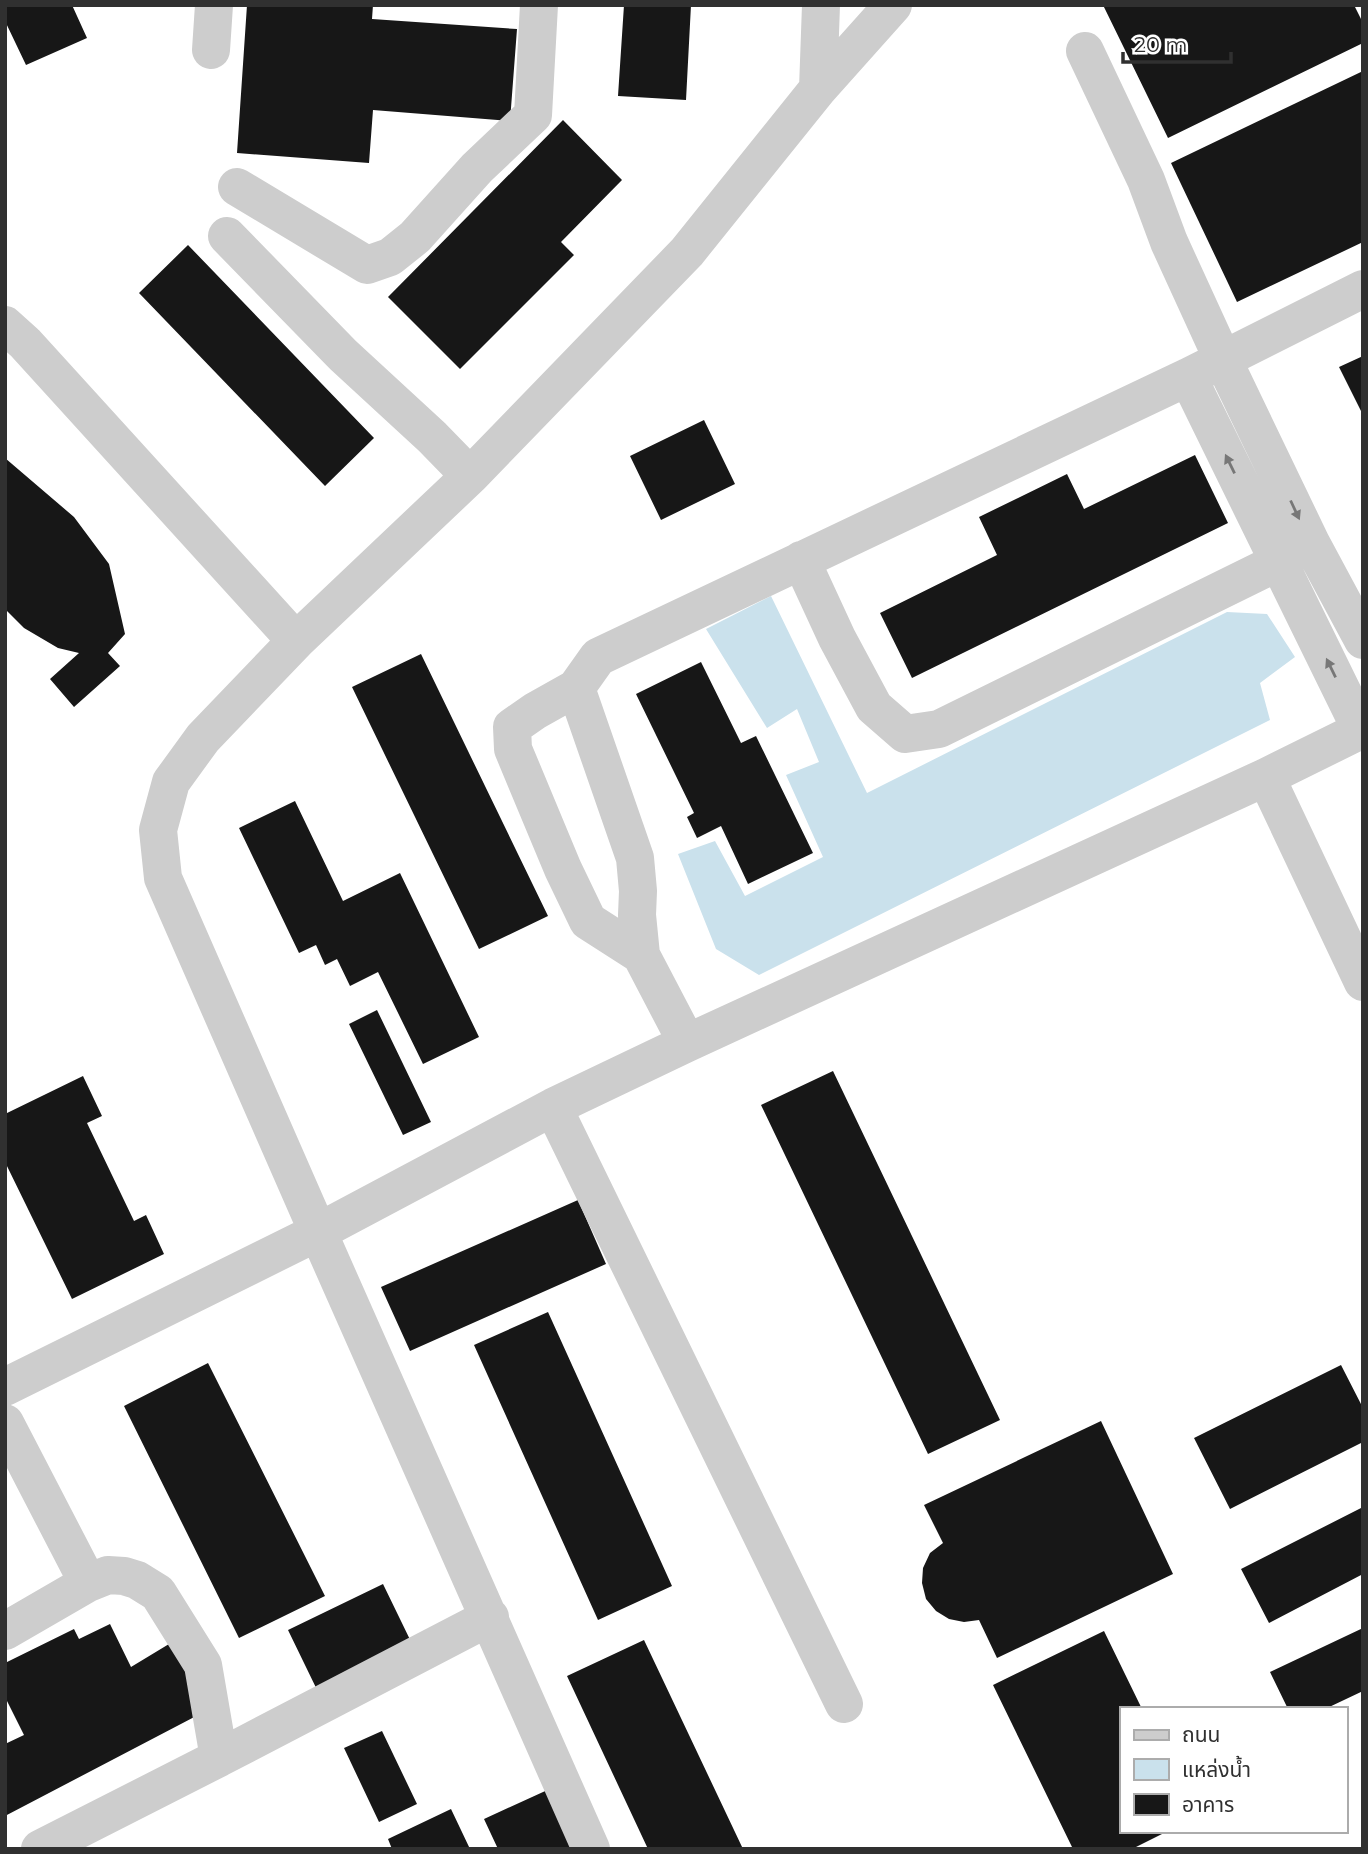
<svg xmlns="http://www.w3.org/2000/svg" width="1368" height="1854" font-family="Montserrat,'Noto Sans Thai',sans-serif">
<rect width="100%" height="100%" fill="#fff"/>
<path fill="#cae1ec" d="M 771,596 L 867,793 L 1227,612 L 1267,614 L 1295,657 L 1260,683 L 1270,720 L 759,975 L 716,949 L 678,854 L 715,841 L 745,896 L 823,857 L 786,775 L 819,762 L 797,709 L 767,728 L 706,629 Z"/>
<path fill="#171717" d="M 5,5 L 72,5 L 87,38 L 26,65 L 5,21 Z
M 247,5 L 373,5 L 372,19 L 517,29 L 510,121 L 373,110 L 369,163 L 237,153 Z
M 624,5 L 691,5 L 686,100 L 618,96 Z
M 1103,5 L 1354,5 L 1363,23 L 1363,43 L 1168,138 Z
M 1363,71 L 1363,242 L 1237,302 L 1171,163 Z
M 563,120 L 622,180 L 561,242 L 574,255 L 460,369 L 388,297 Z
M 188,245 L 374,438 L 325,486 L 139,293 Z
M 1363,356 L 1363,415 L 1339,367 Z
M 704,420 L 735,484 L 661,520 L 630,456 Z
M 1195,455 L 1228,523 L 912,678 L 880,613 L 997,555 L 979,517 L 1067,474 L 1084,509 Z
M 5,458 L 74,517 L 109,564 L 125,634 L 108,653 L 120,666 L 74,707 L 50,679 L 79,653 L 58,648 L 24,628 L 5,609 Z
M 421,654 L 548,916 L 479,949 L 352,687 Z
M 701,662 L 741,743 L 756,736 L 813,853 L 748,884 L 721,826 L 697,838 L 687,817 L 694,813 L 636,694 Z
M 295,801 L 343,901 L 400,873 L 479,1037 L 423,1064 L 378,972 L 350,986 L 337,959 L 325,965 L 316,945 L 299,953 L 239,828 Z
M 377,1010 L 431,1122 L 403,1135 L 349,1024 Z
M 833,1071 L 1000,1420 L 928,1454 L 761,1105 Z
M 83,1076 L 102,1116 L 87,1123 L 134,1221 L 146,1215 L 164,1254 L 72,1299 L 5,1162 L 5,1114 Z
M 578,1200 L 606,1264 L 410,1351 L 381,1287 Z
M 548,1312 L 672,1586 L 598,1620 L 474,1345 Z
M 208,1363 L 325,1596 L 239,1638 L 124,1406 Z
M 1341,1365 L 1363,1408 L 1363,1442 L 1230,1509 L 1194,1438 Z
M 1101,1421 L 1173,1574 L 997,1658 L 979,1620 L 964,1622 L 949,1619 L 936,1611 L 926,1599 L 922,1583 L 923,1568 L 930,1553 L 943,1543 L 924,1505 Z
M 1363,1507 L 1363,1574 L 1269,1623 L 1241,1569 Z
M 383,1584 L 416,1652 L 321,1698 L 288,1630 Z
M 110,1624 L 131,1667 L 169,1644 L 186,1662 L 200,1714 L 5,1816 L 5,1744 L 24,1735 L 5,1697 L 5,1663 L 74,1629 L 79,1639 Z
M 1363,1628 L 1363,1691 L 1325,1709 L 1288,1709 L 1270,1672 Z
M 1104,1631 L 1142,1709 L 1121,1709 L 1121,1831 L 1168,1831 L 1132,1849 L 1073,1849 L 993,1685 Z
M 644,1640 L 743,1849 L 648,1849 L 567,1676 Z
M 382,1731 L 417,1804 L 379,1822 L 344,1748 Z
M 554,1787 L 582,1849 L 498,1849 L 484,1819 Z
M 451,1809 L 470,1849 L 392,1849 L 388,1839 Z"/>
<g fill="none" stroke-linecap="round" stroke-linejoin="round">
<path stroke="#cdcdcd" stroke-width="38" d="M 211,50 L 214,5
M 1085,51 L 1146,180 L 1169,242 L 1223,360 L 1311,543 L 1363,640
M 818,89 L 821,5
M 237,187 L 367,265 L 390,257 L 415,237 L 477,168 L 533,115 L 539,5
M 227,236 L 343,355 L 432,437 L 470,476
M 5,325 L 25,343 L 296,641
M 1188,377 L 1361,730
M 801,560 L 837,638 L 874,707 L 905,734 L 939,729 L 1278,562 L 1311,543
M 576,688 L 535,711 L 512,727 L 513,749 L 563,869 L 588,921 L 641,955 L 687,1043
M 1266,777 L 1363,982
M 641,955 L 637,915 L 638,891 L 635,858 L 576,688 L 598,657 L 1188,377 L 1363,289
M 553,1107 L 844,1704
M 5,1387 L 318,1232 L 553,1107 L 687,1043 L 1266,777 L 1363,729
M 5,1423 L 88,1583
M 5,1631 L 88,1583 L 108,1575 L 124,1576 L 137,1580 L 158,1593 L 203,1665 L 219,1758 L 40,1849
M 219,1758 L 490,1617
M 591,1849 L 318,1232 L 163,878 L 158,830 L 171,782 L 203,738 L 296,641 L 470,476 L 687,252 L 818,89 L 893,5"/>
</g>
<defs><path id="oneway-solid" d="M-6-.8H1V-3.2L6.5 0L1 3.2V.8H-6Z" transform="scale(1.75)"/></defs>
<g fill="#777">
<use href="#oneway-solid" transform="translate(1230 464) rotate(-116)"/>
<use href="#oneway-solid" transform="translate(1295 510) rotate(65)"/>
<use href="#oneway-solid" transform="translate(1331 668) rotate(-116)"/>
</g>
<rect width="1368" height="1854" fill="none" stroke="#303030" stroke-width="14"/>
<rect x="1120" y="1707" width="228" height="126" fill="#ffffff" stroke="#acacac" stroke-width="2"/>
<rect x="1134" y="1730" width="35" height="10" fill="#cdcdcd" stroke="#acacac" stroke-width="2"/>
<text x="1182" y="1742" font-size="21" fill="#303030">ถนน</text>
<rect x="1134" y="1759" width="35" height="21" fill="#cae1ec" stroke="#acacac" stroke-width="2"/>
<text x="1182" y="1777" font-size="21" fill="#303030">แหล่งน้ำ</text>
<rect x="1134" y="1794" width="35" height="21" fill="#171717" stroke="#acacac" stroke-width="2"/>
<text x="1182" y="1812" font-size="21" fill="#303030">อาคาร</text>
<path d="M1123 52v10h108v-10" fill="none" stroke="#303030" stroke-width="3.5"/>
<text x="1134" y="52" font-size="21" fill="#303030" stroke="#ffffff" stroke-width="5" paint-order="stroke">20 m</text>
</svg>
